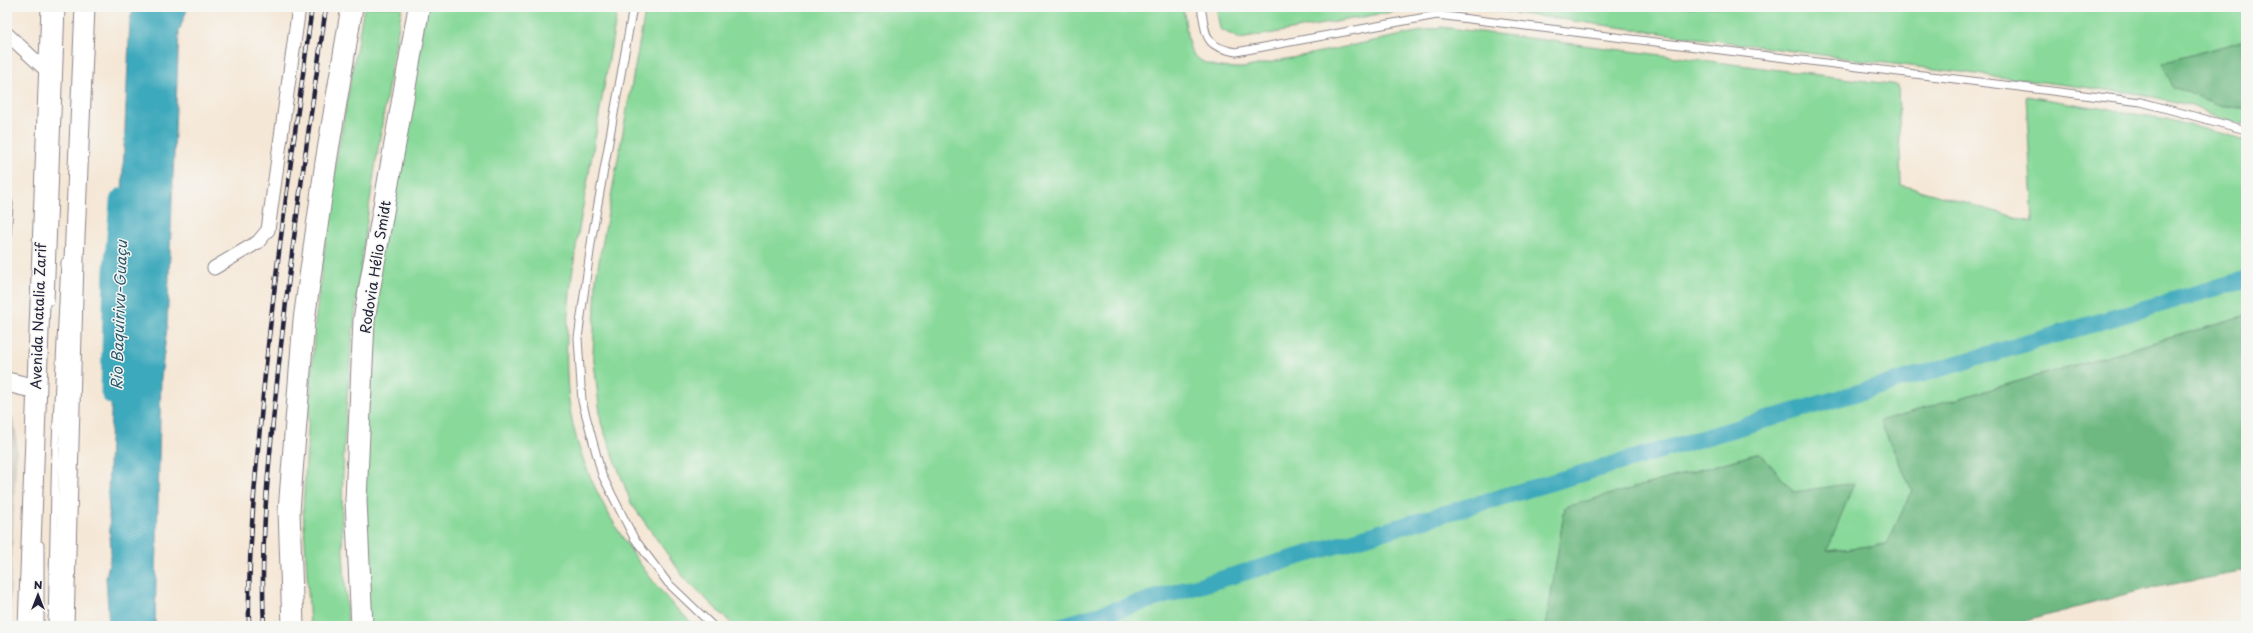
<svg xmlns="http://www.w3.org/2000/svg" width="2253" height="633" font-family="'Playpen Sans',sans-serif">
<rect width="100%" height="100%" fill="#f6f6f2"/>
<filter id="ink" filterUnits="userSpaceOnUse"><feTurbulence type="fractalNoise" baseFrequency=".025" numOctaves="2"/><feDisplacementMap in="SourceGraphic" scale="8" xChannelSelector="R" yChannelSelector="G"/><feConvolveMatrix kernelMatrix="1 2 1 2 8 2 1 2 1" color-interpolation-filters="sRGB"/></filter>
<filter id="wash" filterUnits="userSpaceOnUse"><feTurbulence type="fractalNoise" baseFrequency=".012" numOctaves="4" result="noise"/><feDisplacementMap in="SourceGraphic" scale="16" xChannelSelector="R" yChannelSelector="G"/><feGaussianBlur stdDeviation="0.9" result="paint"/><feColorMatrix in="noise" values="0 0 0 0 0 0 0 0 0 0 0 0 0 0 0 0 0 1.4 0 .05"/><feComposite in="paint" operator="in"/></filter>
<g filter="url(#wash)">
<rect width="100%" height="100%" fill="#f5e7d6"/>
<path fill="#c8c4b8" d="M 7,410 L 11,413 L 16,429 L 17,446 L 9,626 L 7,626 Z"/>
<path fill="#88d99a" stroke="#557e6a" d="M 364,7 L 402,7 C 373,173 345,338 342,507 C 341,546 346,587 348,626 L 310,626 L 303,508 L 315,322 L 336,161 Z
M 426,7 L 618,7 C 608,66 597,125 587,184 C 574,255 561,329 569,401 C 576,469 622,544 665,596 C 674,607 685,616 695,626 L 362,626 L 364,320 Z
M 646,7 L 1183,7 C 1185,17 1187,45 1192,52 C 1203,68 1226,68 1243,68 L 1441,27 L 1898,85 L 1901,185 L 2033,222 L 2026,96 L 2166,119 L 2246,140 L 2246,316 L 1880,421 L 1912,490 L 1888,544 L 1827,551 L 1794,492 L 1760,453 L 1565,507 L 1546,626 L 734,626 L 685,579 L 631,503 L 601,423 L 593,354 L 596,278 Z
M 1216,7 L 1419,7 L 1240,39 L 1220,29 Z
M 1471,7 L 2246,7 L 2246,40 L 2162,63 L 2225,107 L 2246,108 L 2246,124 L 2228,121 L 2189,105 L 2139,94 L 1844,58 Z"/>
<path fill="#6eb982" stroke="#486e5e" d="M 2246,40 L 2246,108 L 2225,107 L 2173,87 L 2162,63 Z
M 2246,316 L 2246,571 L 2146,589 L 2008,626 L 1546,626 L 1565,507 L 1760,453 L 1794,492 L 1854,483 L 1827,551 L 1887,544 L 1912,490 L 1880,421 Z"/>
<path fill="#3ca9bc" stroke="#2f667c" d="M 135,7 L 188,7 L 179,31 L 167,327 L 161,378 L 155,626 L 109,626 L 106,577 L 111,554 L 108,495 L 112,385 L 119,330 L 121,214 L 130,19 Z"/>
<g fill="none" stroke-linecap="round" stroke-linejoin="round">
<path stroke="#3ca9bc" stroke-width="17" d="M 1061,626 L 2246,279"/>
<path stroke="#3ca9bc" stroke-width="29" d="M 115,391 L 118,271 L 124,202"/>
</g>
</g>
<g filter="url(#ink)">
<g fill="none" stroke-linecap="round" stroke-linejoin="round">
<g stroke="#8c8488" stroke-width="9">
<path id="lane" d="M 633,7 L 592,237 L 578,338 L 582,401 L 602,475 L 634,538 L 668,583 L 713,626
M 1201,7 C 1207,37 1203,46 1236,52 L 1437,15 L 2141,102 L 2246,130
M 7,196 L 9,204 L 7,238
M 50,301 L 61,7
M 40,626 L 40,545
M 52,626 L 56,442 L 65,262"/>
</g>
<g stroke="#8c8488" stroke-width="15">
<path id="street" d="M 7,34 L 48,72
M 214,268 L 258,242 L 268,230 L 299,7"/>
</g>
<g stroke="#8c8488" stroke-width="21">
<path id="secondary" d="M 7,382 L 36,389
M 28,626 L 51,7
M 64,626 L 74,260 L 85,7"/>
</g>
<g stroke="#8c8488" stroke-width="23">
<path id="primary" d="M 293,626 L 289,511 L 304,320 L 326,162 L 352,7
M 362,626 L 356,500 L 364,320 L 419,7"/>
</g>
<use href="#lane" stroke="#fff" stroke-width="7"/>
<use href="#street" stroke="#fff" stroke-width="13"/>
<use href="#secondary" stroke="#fff" stroke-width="19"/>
<use href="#primary" stroke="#fff" stroke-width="21"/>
<g stroke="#22223b" stroke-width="4.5">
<path id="rail" d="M 249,626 C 248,556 254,486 261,417 C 273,280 294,143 312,7
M 264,626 C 260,548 268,469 276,392 C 289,263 308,135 326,7"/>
</g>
<use href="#rail" stroke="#f6f6f2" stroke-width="3" stroke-dasharray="9" stroke-linecap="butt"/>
</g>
</g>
<g text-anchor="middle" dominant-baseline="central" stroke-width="3" stroke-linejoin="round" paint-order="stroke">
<g font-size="14" fill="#22223b" stroke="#f6f6f2">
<text transform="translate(375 267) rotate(-81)">Rodovia Hélio Smidt</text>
<text transform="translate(38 316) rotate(-88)">Avenida Natalia Zarif</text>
</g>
<g font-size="15" font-style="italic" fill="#2c586f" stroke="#f6f6f2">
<text transform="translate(118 315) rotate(-88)">Rio Baquirivu-Guaçu</text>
</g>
</g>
<rect width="2253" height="633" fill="none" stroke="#f6f6f2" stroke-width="24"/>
<g transform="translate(38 595)" stroke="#f6f6f2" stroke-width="3" paint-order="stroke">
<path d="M0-3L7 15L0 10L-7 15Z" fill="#22223b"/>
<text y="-6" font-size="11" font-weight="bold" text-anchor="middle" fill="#22223b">N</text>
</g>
</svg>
